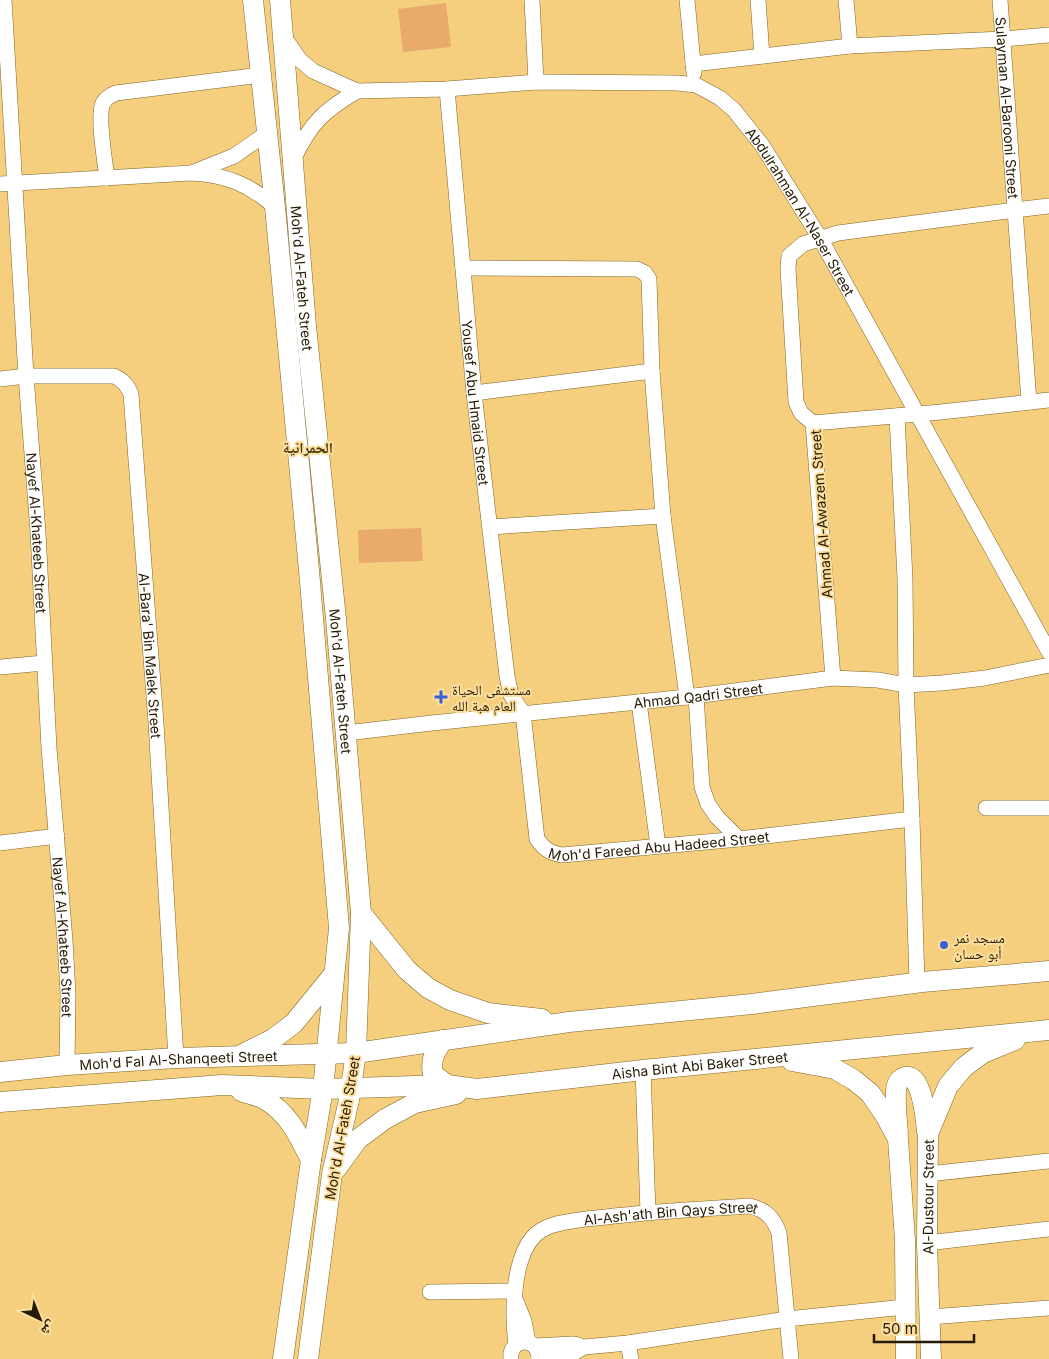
<svg xmlns="http://www.w3.org/2000/svg" width="1049" height="1359" font-family="Inter,'Noto Naskh Arabic',sans-serif">
<rect width="100%" height="100%" fill="#f5cf7e"/>
<path fill="#e9ab6c" d="M 446,3 L 451,47 L 403,52 L 398,9 Z
M 421,528 L 423,561 L 359,563 L 358,530 Z"/>
<g fill="none" stroke-linecap="round" stroke-linejoin="round">
<g stroke="#7f6425" stroke-width="16">
<g id="minor">
<path id="s1" d="M 4,0 L 26,376 L 38,532 L 49,748 L 65,940 L 68,994 L 67,1065"/>
<path d="M 532,0 L 536,82"/>
<path d="M 687,0 L 694,73"/>
<path d="M 758,0 L 762,56"/>
<path d="M 846,0 L 850,46"/>
<path id="s2" d="M 1000,0 L 1015,210 L 1049,206"/>
<path id="s3" d="M 284,37 L 300,60 L 313,71 L 357,91 L 447,89 L 536,82 L 677,83 L 696,85 L 720,98 L 734,110 L 762,145 L 820,238 L 1049,652"/>
<path d="M 693,64 L 850,46 L 1003,39 L 1049,35"/>
<path id="s4" d="M 447,89 L 474,393 L 507,676 L 511,695 L 523,713 L 537,839 C 544,849 550,853 562,855 L 739,839 L 912,819"/>
<path d="M 294,158 C 311,123 323,111 357,91"/>
<path d="M 194,172 L 234,156 L 267,133"/>
<path d="M 107,178 C 105,162 97,116 103,103 C 106,98 111,95 116,93 L 261,75"/>
<path d="M 0,184 L 191,173 C 226,175 249,184 275,207"/>
<path d="M 463,268 L 637,269 L 645,273 L 649,279 L 652,371 L 663,516 L 687,697"/>
<path id="s5" d="M 0,379 L 26,376 L 114,376 C 123,380 127,385 131,394 L 156,723 L 176,1058"/>
<path d="M 474,393 L 652,371"/>
<path d="M 897,416 L 905,579 L 906,685 L 912,819 L 917,983"/>
<path d="M 813,423 L 801,413 L 796,402 L 788,269 L 789,256 L 803,244 L 838,233 L 1015,210 L 1029,402"/>
<path d="M 490,527 L 663,516"/>
<path d="M 0,667 L 44,663"/>
<path d="M 833,678 L 813,423 L 941,412 L 1049,400"/>
<path d="M 696,696 L 702,787 L 708,804 L 717,817 L 739,839"/>
<path d="M 639,702 L 658,846"/>
<path id="s6" d="M 346,733 L 432,723 L 687,697 L 833,678 L 878,680 L 906,685 L 942,683 L 985,678 L 1049,665"/>
<path d="M 986,808 L 1049,808"/>
<path d="M 0,843 L 57,836"/>
<path d="M 643,1070 L 648,1212"/>
<path d="M 928,1174 L 1049,1161"/>
<path d="M 927,1243 L 1049,1229"/>
<path d="M 430,1292 L 515,1291"/>
<path d="M 516,1301 L 524,1321 L 528,1342"/>
<path d="M 930,1317 L 1049,1308"/>
<path d="M 628,1343 L 631,1359"/>
<path id="s7" d="M 516,1345 C 512,1314 512,1260 534,1236 C 538,1232 545,1228 550,1226 C 568,1220 588,1219 606,1217 C 654,1211 702,1209 750,1206 C 766,1210 773,1217 779,1233 L 791,1359"/>
<path d="M 535,1346 L 572,1344 L 578,1345"/>
<path d="M 539,1358 L 572,1354 L 584,1347 L 628,1343 L 787,1319 L 905,1307"/>
<path d="M 511,1359 C 508,1338 539,1335 539,1359"/>
</g>
</g>
<g stroke="#7f6425" stroke-width="21">
<g id="major">
<path d="M 253,0 L 275,207 L 309,570 L 339,928 L 323,1089 L 311,1160 L 283,1359"/>
<path id="s8" d="M 280,0 L 306,326 L 336,619 L 361,913 L 356,1053 L 349,1100 L 332,1174 L 308,1359"/>
<path d="M 361,913 L 407,970 L 428,988 L 450,1000 L 488,1013 L 542,1019"/>
<path d="M 443,1040 C 435,1051 430,1060 433,1074 L 447,1085"/>
<path d="M 243,1054 L 273,1039 L 294,1023 L 334,974"/>
<path d="M 792,1061 L 835,1069 L 854,1080 L 870,1093 L 885,1115 L 898,1139 L 905,1240 L 906,1359"/>
<path id="s9" d="M 0,1072 L 67,1065 L 176,1058 L 356,1053 L 569,1022 L 752,1004 L 922,982 L 1049,971"/>
<path d="M 241,1091 C 248,1094 257,1095 264,1099 C 288,1112 299,1136 311,1160"/>
<path id="s10" d="M 0,1102 L 222,1085 L 323,1089 L 447,1085 L 477,1089 L 643,1070 L 1049,1030"/>
<path d="M 898,1134 C 897,1120 895,1105 896,1091 C 896,1086 898,1080 903,1078 C 922,1068 926,1121 927,1132"/>
<path d="M 336,1169 L 358,1139 L 385,1119 L 415,1103 L 456,1094"/>
<path id="s11" d="M 931,1359 L 927,1243 L 928,1134 L 948,1086 L 964,1067 L 983,1053 L 1015,1040"/>
</g>
</g>
<use href="#minor" stroke="#fff" stroke-width="15"/>
<use href="#major" stroke="#fff" stroke-width="20"/>
</g>
<g fill="#3761d1" stroke="#fcde9e" stroke-width="2">
<path d="M438.5 689.5h5v5h5v5h-5v5h-5v-5h-5v-5h5z"/>
<circle cx="944" cy="945" r="5"/>
</g>
<g text-anchor="middle" dominant-baseline="central" stroke-width="4" stroke-linejoin="round" paint-order="stroke">
<g font-size="14" fill="#261b02" stroke="#fcde9e">
<text stroke="none"><textPath href="#s2" startOffset="108">Sulayman Al-Barooni Street</textPath></text>
<text stroke="none"><textPath href="#s3" startOffset="600">Abdulrahman Al-Naser Street</textPath></text>
<text stroke="none"><textPath href="#s8" startOffset="279">Moh'd Al-Fateh Street</textPath></text>
<text stroke="none"><textPath href="#s4" startOffset="315">Yousef Abu Hmaid Street</textPath></text>
<text transform="translate(821 514) rotate(-94)">Ahmad Al-Awazem Street</text>
<text stroke="none"><textPath href="#s1" startOffset="534">Nayef Al-Khateeb Street</textPath></text>
<text stroke="none"><textPath href="#s5" startOffset="402">Al-Bara' Bin Malek Street</textPath></text>
<text stroke="none"><textPath href="#s8" startOffset="684">Moh'd Al-Fateh Street</textPath></text>
<text stroke="none"><textPath href="#s6" startOffset="354">Ahmad Qadri Street</textPath></text>
<text stroke="none"><textPath href="#s4" startOffset="886">Moh'd Fareed Abu Hadeed Street</textPath></text>
<text stroke="none"><textPath href="#s1" startOffset="939">Nayef Al-Khateeb Street</textPath></text>
<text stroke="none"><textPath href="#s9" startOffset="179">Moh'd Fal Al-Shanqeeti Street</textPath></text>
<text stroke="none"><textPath href="#s10" startOffset="702">Aisha Bint Abi Baker Street</textPath></text>
<text transform="translate(342 1128) rotate(-80)">Moh'd Al-Fateh Street</text>
<text stroke="none"><textPath href="#s11" startOffset="162">Al-Dustour Street</textPath></text>
<text stroke="none"><textPath href="#s7" startOffset="254">Al-Ash'ath Bin Qays Street</textPath></text>
</g>
<g font-size="14" fill="#261b02" stroke="#fcde9e" text-anchor="start">
<text x="452" y="689">مستشفى الحياة<tspan x="452" dy="16">العام هبة الله</tspan></text>
<text x="954" y="937">مسجد نمر<tspan x="954" dy="16">أبو حسان</tspan></text>
</g>
<g font-size="15" font-weight="bold" fill="#4b390b" stroke="#fcde9e">
<text x="308" y="447">الحمرانية</text>
</g>
</g>
<g transform="translate(40 1319) rotate(137)" stroke="#fcde9e" stroke-width="4" paint-order="stroke">
<path d="M0-4L9 19L0 12L-9 19Z" fill="#261b02"/>
<text y="-8" font-size="14" font-weight="bold" text-anchor="middle" fill="#261b02">ش</text>
</g>
<path d="M874 1334v8h100v-8" fill="none" stroke="#261b02" stroke-width="2.5"/>
<text x="882" y="1334" font-size="15" fill="#261b02" stroke="#fcde9e" stroke-width="4" paint-order="stroke">50 m</text>
</svg>
